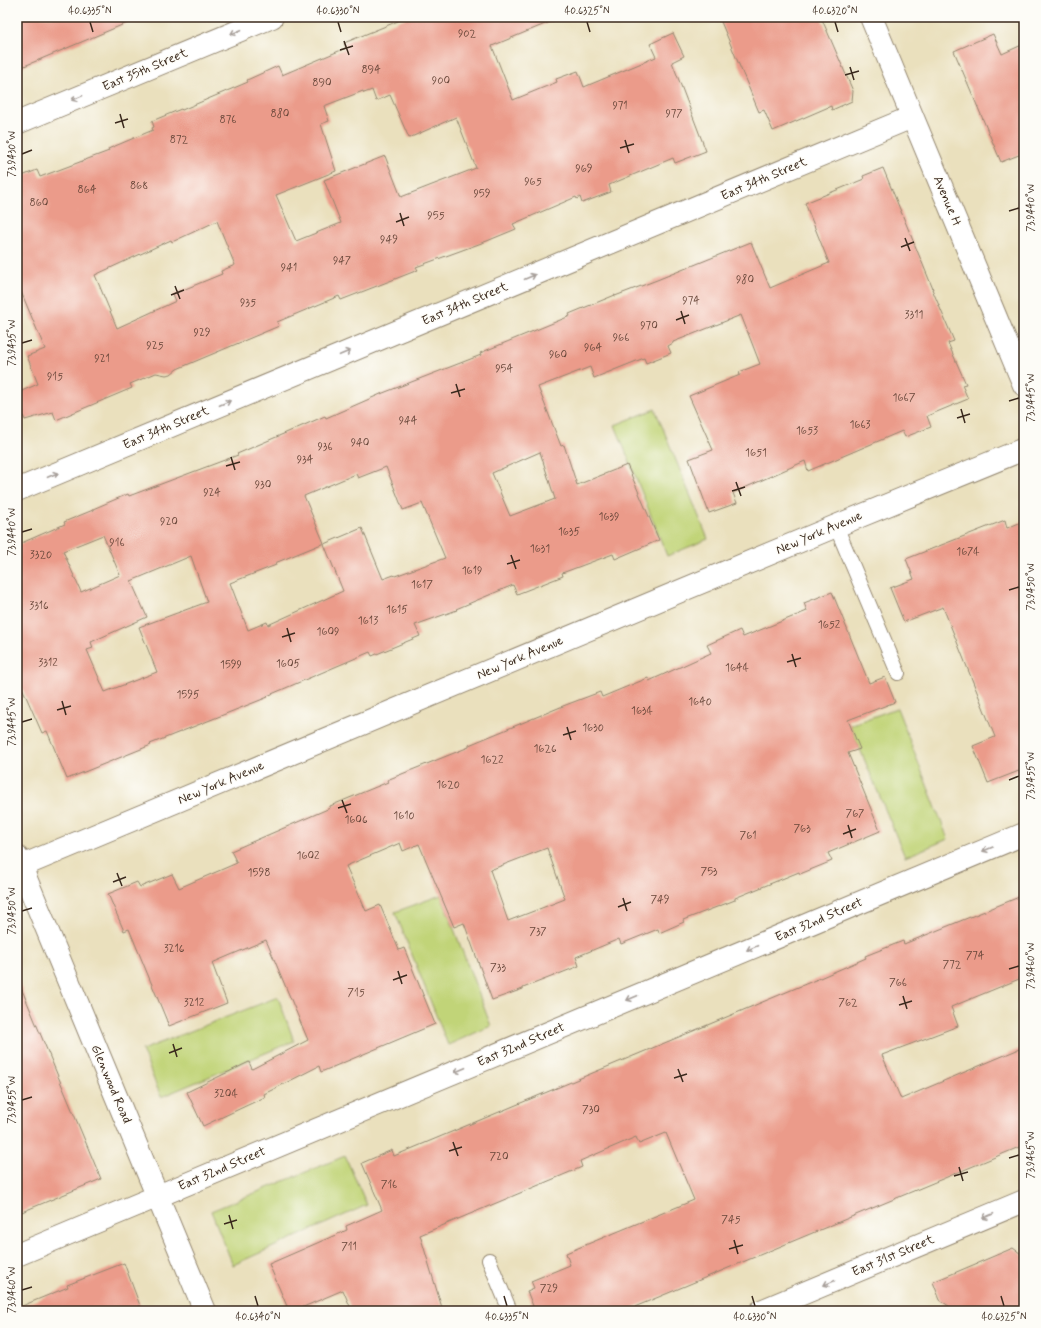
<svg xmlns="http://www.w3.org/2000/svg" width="1041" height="1328" font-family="Mynerve,sans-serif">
<rect width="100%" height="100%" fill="#fdfcf7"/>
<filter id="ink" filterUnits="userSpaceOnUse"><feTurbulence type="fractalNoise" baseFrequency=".025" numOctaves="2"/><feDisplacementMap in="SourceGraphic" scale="8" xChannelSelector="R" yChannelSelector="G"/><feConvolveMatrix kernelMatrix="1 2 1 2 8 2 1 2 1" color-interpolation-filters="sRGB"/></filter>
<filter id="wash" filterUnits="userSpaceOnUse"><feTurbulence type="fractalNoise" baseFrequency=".012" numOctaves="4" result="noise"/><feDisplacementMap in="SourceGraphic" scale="16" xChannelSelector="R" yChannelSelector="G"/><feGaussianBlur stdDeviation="0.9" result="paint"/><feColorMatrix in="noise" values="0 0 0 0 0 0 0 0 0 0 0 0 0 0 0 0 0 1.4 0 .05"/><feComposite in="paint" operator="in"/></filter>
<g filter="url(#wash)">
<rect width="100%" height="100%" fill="#eae0bd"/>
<path fill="#c1d478" stroke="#7e7f4b" d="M 655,409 L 708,539 L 667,556 L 615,425 Z
M 897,708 L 948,839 L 905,857 L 850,725 Z
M 441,895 L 491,1026 L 448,1045 L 395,912 Z
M 278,997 L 294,1041 L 161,1097 L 142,1050 Z
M 345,1156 L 367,1205 L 233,1265 L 211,1211 Z"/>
<g id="blocks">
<path fill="#eb9b8a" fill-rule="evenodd" d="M 17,17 L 141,17 L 22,67 L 17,53 Z
M 408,17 L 562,17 L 492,46 L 513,100 L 557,82 L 556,79 L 578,71 L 584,87 L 656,57 L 650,44 L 673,33 L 684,56 L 672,62 L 706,151 L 675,163 L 673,158 L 609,185 L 611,192 L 582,203 L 580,197 L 577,199 L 576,197 L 513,224 L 516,229 L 487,241 L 416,267 L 418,270 L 341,300 L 339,296 L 277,322 L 279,326 L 177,369 L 171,374 L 166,375 L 156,373 L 130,384 L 132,388 L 56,420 L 53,412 L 25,420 L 17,401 L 17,393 L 38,384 L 27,356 L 45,349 L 17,282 L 17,178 L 37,170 L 40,177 L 109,151 L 108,149 L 153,130 L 152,128 L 154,127 L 152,121 L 181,109 L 182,110 L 248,82 L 247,80 L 278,66 L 282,75 L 346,48 L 344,43 ZM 372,90 L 376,101 L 390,95 L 409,138 L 456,117 L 476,168 L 401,197 L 385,156 L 324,180 L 341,223 L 296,241 L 276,195 L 336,171 L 321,124 L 329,121 L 324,106 L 363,91 L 364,93 ZM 217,221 L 235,265 L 221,271 L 222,274 L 173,294 L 176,301 L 117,328 L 95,275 L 171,240 L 172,242 Z
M 719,17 L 821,17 L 853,91 L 852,101 L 832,110 L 831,106 L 773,131 L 764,110 L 759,112 Z
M 993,34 L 1002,54 L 1024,44 L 1024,153 L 1001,162 L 954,51 Z
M 883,168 L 933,289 L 932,289 L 954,341 L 948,343 L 966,384 L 962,385 L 968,399 L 927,416 L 931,427 L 905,437 L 902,431 L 808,471 L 805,461 L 733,493 L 737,503 L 709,513 L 689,459 L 713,450 L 689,396 L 740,375 L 739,372 L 760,364 L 741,315 L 673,342 L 673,343 L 668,346 L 671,353 L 646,363 L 644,358 L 594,378 L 590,367 L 538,387 L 561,446 L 564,445 L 577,485 L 627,465 L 659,540 L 615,559 L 613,554 L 562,573 L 563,576 L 517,594 L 513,585 L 456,609 L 457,610 L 415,625 L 420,636 L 372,656 L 370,652 L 267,696 L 268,697 L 150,744 L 151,745 L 67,779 L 47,731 L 42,733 L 17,676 L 17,545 L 65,524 L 64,522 L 93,510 L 93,509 L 128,494 L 129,496 L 238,455 L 237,454 L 325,416 L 326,418 L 383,393 L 481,355 L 480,353 L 570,316 L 569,314 L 615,295 L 615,296 L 657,280 L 751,242 L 770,288 L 829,263 L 805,203 L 864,179 L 863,176 ZM 540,452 L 555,499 L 510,516 L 492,473 ZM 386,467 L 403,510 L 422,503 L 445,558 L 395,576 L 394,575 L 383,579 L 362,528 L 324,544 L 343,591 L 268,625 L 267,622 L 248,630 L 230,583 L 276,565 L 275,563 L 324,543 L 304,496 L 356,474 L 358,478 ZM 103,535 L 120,575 L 81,592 L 63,551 ZM 191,556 L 207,602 L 139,627 L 157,672 L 105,692 L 87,650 L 93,648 L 91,642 L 147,617 L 131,581 Z
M 1005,520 L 1007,528 L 1024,521 L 1024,769 L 988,783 L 973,746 L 995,737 L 943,607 L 904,622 L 890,588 L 914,579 L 906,559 Z
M 832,592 L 869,683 L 885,677 L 895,702 L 848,720 L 860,749 L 848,753 L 880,831 L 828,853 L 832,861 L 800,874 L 799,872 L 735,898 L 735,900 L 683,920 L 684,922 L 659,933 L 658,929 L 621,944 L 619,939 L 576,957 L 579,966 L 523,988 L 523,989 L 492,1000 L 464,923 L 454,927 L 419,844 L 403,851 L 400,843 L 346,866 L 366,911 L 380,905 L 399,950 L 404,948 L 435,1024 L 321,1072 L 319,1066 L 264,1094 L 265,1097 L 203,1126 L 187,1092 L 249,1062 L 252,1069 L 308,1040 L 266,940 L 212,963 L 227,1003 L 169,1026 L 129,929 L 124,931 L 108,894 L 137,882 L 140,887 L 172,874 L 179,888 L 237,863 L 231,851 L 330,808 L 330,806 L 388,782 L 387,780 L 469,747 L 469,745 L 563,706 L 600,692 L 602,697 L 648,678 L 649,681 L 711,653 L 707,645 L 740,630 L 743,637 L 807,611 L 804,603 ZM 547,848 L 565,899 L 508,921 L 490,870 Z
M 1024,895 L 1024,977 L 951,1007 L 958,1026 L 882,1055 L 901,1099 L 1024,1047 L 1024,1145 L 625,1311 L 535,1311 L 527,1291 L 534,1288 L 531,1281 L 570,1265 L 566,1253 L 694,1200 L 666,1133 L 639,1144 L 636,1137 L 580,1161 L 582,1167 L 420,1235 L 443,1311 L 352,1311 L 343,1290 L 294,1311 L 289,1311 L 269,1264 L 347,1230 L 346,1226 L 382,1210 L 362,1163 L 392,1150 L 394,1156 L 820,978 L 866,958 L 865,956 L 903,941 L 904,944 Z
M 17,978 L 101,1179 L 17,1214 Z
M 1013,1248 L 1024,1256 L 1024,1311 L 956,1311 L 940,1300 L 933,1282 Z
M 124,1263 L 142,1311 L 17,1311 L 17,1308 L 68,1287 L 67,1285 Z"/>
</g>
</g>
<g filter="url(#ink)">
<use href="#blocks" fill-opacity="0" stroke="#92856e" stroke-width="1"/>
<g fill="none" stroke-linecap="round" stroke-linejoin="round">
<g stroke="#92856e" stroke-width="16">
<path id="lane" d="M 836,526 L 898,673
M 489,1260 L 510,1311"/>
</g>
<g stroke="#92856e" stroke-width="24">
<path id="street" d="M 871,17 L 1024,385
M 17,123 L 272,17
M 17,490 L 912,117
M 17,857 L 205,1311
M 17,868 L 836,526 L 1024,449
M 17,1255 L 1024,834
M 761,1311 L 1024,1201"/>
</g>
<use href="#lane" stroke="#fff" stroke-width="14"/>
<use href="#street" stroke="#fff" stroke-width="22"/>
</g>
<defs><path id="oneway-shaft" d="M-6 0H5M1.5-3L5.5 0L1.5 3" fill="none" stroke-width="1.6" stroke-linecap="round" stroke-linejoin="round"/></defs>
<g stroke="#a79f9a">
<use href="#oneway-shaft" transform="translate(236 32) rotate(157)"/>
<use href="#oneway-shaft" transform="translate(77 98) rotate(157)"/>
<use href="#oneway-shaft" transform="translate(530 277) rotate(-23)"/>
<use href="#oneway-shaft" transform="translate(345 353) rotate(-23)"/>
<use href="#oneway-shaft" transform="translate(225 403) rotate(-23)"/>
<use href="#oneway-shaft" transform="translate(53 475) rotate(-23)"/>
<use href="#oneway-shaft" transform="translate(988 849) rotate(157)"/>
<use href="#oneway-shaft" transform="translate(752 948) rotate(157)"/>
<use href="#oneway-shaft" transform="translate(632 998) rotate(157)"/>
<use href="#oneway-shaft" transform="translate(460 1070) rotate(157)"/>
<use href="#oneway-shaft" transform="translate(988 1216) rotate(157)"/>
<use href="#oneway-shaft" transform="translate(829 1283) rotate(157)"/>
</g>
</g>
<path fill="none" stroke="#3b2a1e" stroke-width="1.5" d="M 90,22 L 93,32M 338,22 L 341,32M 587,22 L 590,32M 835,22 L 838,32M 344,41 L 349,55M 340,50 L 353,46M 850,67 L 854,80M 845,75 L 859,71M 120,114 L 124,128M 115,123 L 128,119M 625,140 L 629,153M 620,148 L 634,144M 22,154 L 32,150M 1009,211 L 1019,208M 400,213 L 404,226M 396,222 L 409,217M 905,238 L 910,251M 901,247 L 914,242M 175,286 L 180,299M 171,295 L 184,290M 681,311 L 685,324M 676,320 L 689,315M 22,343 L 32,340M 456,384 L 460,397M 451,393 L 465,389M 1009,401 L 1019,398M 961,409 L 965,423M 957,418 L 970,414M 231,457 L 235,470M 226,466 L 240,462M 736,482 L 741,496M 732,491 L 745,487M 22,532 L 32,529M 511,555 L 516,569M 507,564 L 520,560M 1009,590 L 1019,587M 287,628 L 291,642M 282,637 L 295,633M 792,654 L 796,667M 787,662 L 801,658M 62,701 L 66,715M 57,710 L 71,706M 22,722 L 32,719M 567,727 L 571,740M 563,735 L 576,731M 1009,780 L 1019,776M 342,800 L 347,813M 338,808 L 351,804M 848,825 L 852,838M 843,834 L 856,829M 117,873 L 122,886M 113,882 L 126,877M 623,898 L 627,911M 618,907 L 631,902M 22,911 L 32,908M 1009,969 L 1019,966M 398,971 L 402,984M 393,980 L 407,975M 903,996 L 907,1009M 899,1005 L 912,1001M 173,1044 L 177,1057M 169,1053 L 182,1048M 678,1069 L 683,1082M 674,1078 L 687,1074M 22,1100 L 32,1097M 453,1142 L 458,1156M 449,1151 L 462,1147M 1009,1158 L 1019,1155M 959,1167 L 963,1181M 954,1176 L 968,1172M 229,1215 L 233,1229M 224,1224 L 237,1220M 734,1240 L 738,1254M 729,1249 L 743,1245M 22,1290 L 32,1287M 255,1296 L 258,1306M 504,1296 L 507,1306M 752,1296 L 755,1306M 1001,1296 L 1004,1306"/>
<g text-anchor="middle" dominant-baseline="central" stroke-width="3" stroke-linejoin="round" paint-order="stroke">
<g font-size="11" fill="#674639">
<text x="467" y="34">902</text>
<text x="371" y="70">894</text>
<text x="441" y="81">900</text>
<text x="322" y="83">890</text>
<text x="620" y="106">971</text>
<text x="280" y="114">880</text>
<text x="674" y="114">977</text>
<text x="228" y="120">876</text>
<text x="179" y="140">872</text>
<text x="584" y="169">969</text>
<text x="533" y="182">965</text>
<text x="139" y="186">868</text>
<text x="87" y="190">864</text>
<text x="482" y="194">959</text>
<text x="39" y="203">860</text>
<text x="436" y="216">955</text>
<text x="389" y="240">949</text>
<text x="342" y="261">947</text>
<text x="289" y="268">941</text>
<text x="745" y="280">980</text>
<text x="691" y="301">974</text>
<text x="248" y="303">935</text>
<text x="914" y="315">3311</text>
<text x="649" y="326">970</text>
<text x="202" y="333">929</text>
<text x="621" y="338">966</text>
<text x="155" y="346">925</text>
<text x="593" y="348">964</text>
<text x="558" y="355">960</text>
<text x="102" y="359">921</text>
<text x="504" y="369">954</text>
<text x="55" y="377">915</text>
<text x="904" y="398">1667</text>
<text x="408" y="421">944</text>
<text x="860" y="425">1663</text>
<text x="807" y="431">1653</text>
<text x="360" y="443">940</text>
<text x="325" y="447">936</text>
<text x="756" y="453">1651</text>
<text x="305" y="460">934</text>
<text x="263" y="485">930</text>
<text x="212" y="493">924</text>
<text x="609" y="517">1639</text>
<text x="169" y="522">920</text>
<text x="569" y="532">1635</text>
<text x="117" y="543">916</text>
<text x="540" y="549">1631</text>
<text x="968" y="552">1674</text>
<text x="41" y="555">3320</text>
<text x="472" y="571">1619</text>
<text x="422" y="585">1617</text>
<text x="39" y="606">3316</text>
<text x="397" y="610">1615</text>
<text x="368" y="621">1613</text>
<text x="829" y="625">1652</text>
<text x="328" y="632">1609</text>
<text x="48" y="663">3312</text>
<text x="288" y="664">1605</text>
<text x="231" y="665">1599</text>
<text x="737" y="668">1644</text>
<text x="188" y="695">1595</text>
<text x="700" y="702">1640</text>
<text x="642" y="711">1634</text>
<text x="593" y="728">1630</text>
<text x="545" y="749">1626</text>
<text x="492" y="760">1622</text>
<text x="448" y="785">1620</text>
<text x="855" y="814">767</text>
<text x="404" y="816">1610</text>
<text x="356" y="820">1606</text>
<text x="802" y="829">763</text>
<text x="748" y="836">761</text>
<text x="308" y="856">1602</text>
<text x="709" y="872">753</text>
<text x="259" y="873">1598</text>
<text x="660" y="900">749</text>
<text x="538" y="932">737</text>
<text x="174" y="949">3216</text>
<text x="975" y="956">774</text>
<text x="952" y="965">772</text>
<text x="498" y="968">733</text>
<text x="898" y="983">766</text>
<text x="356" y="993">715</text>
<text x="194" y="1003">3212</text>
<text x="848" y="1003">762</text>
<text x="226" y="1094">3204</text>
<text x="591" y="1110">730</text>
<text x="499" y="1157">720</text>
<text x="389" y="1185">716</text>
<text x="731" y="1220">745</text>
<text x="349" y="1247">711</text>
<text x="549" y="1289">729</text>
</g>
<g font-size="13" fill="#3b2a1e" stroke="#fdfcf7">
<text transform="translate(145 70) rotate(-23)">East 35th Street</text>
<text transform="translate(764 179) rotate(-23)">East 34th Street</text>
<text transform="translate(947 201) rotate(67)">Avenue H</text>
<text transform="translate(465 304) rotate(-23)">East 34th Street</text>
<text transform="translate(166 428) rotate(-23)">East 34th Street</text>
<text transform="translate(819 533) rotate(-23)">New York Avenue</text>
<text transform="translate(520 658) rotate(-23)">New York Avenue</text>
<text transform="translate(221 783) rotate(-23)">New York Avenue</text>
<text transform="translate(819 920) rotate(-23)">East 32nd Street</text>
<text transform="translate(521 1045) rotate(-23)">East 32nd Street</text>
<text transform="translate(111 1084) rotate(67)">Glenwood Road</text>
<text transform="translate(222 1169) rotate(-23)">East 32nd Street</text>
<text transform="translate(893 1256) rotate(-23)">East 31st Street</text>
</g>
</g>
<rect width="1041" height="1328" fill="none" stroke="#fdfcf7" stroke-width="44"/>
<rect x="22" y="22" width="997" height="1284" fill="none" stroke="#3b2a1e" stroke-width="1.5"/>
<g font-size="10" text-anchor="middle" fill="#3b2a1e">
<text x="90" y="14">40.6335°N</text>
<text x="338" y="14">40.6330°N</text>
<text x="587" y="14">40.6325°N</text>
<text x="835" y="14">40.6320°N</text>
<text transform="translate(11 154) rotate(-90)" y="4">73.9430°W</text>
<text transform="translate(1030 208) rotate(-90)" y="4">73.9440°W</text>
<text transform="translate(11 343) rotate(-90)" y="4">73.9435°W</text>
<text transform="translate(1030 398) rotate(-90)" y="4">73.9445°W</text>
<text transform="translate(11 532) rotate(-90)" y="4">73.9440°W</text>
<text transform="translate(1030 587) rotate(-90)" y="4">73.9450°W</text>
<text transform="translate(11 722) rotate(-90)" y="4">73.9445°W</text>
<text transform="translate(1030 776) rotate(-90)" y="4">73.9455°W</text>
<text transform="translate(11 911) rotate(-90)" y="4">73.9450°W</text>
<text transform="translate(1030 966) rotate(-90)" y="4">73.9460°W</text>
<text transform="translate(11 1100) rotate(-90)" y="4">73.9455°W</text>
<text transform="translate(1030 1155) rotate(-90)" y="4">73.9465°W</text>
<text transform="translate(11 1290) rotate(-90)" y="4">73.9460°W</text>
<text x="258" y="1320">40.6340°N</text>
<text x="507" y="1320">40.6335°N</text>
<text x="755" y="1320">40.6330°N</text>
<text x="1004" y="1320">40.6325°N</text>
</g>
</svg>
